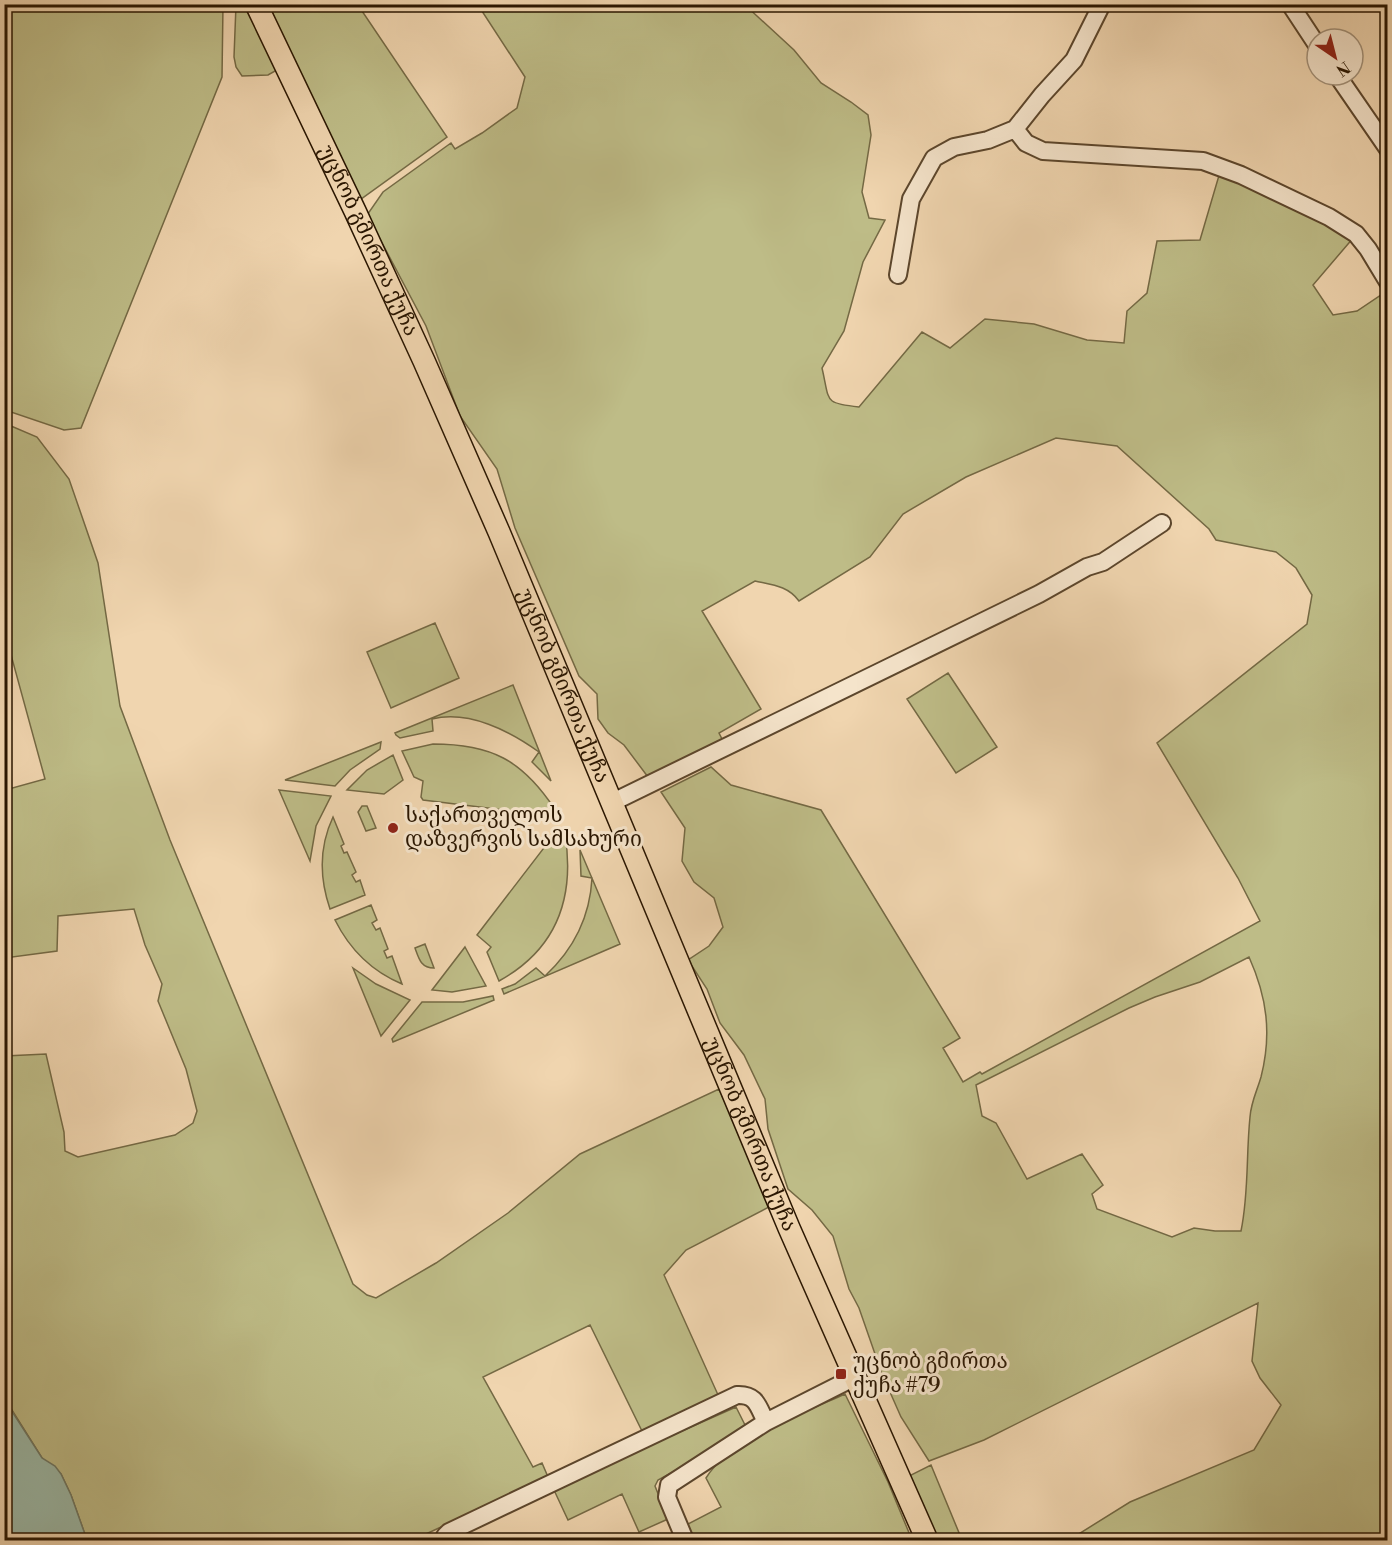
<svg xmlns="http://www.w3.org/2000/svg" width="1392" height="1545" font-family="'Libre Bodoni','Noto Serif Georgian',serif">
<rect width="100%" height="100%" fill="#f0d5af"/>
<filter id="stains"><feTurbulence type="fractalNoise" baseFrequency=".00333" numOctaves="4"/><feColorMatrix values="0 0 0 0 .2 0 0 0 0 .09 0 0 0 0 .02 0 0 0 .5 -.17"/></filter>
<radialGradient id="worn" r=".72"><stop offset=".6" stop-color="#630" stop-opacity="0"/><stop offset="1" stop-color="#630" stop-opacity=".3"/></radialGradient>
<path fill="#bebc87" stroke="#746944" stroke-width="1.5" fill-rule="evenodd" d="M 744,4 L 794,50 L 821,83 L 851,102 L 868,115 L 871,135 L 862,192 L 869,218 L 885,220 L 863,262 L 844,331 L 822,368 C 830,402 823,403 859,407 L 922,332 L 950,348 L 985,319 L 1034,324 L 1087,340 L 1124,343 L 1127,311 L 1147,293 L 1157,241 L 1200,240 L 1220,172 L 1354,237 L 1313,285 L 1333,315 L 1357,311 L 1387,291 L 1387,1540 L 1069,1540 L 1130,1502 L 1254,1450 L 1281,1405 L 1260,1378 L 1252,1361 L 1258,1303 L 984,1440 L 929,1461 L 901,1417 L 882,1374 L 859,1308 L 849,1289 L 833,1236 L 812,1210 L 788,1189 L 768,1129 L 765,1099 L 744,1055 L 720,1023 L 707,989 L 688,960 L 709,946 L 723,927 L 714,898 L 694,882 L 682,861 L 685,828 L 661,792 L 711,767 L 731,785 L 821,810 L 960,1038 L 943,1048 L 963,1082 L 980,1072 L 982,1074 L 1260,921 L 1238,878 L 1157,743 L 1307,624 L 1312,595 L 1296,568 L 1276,552 L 1216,540 L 1209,529 L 1117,446 L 1056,438 L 966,477 L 903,514 L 870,557 L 799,601 C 788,586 773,585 755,581 L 702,611 L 761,709 L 719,733 L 723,741 L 648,777 L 624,745 L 608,733 L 598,719 L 597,694 L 579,676 L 515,528 L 497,469 L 460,416 L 426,326 L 371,222 L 365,218 L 383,192 L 451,143 L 455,149 L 482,133 L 517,108 L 525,77 L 478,5 ZM 1249,957 C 1267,997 1272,1034 1261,1077 C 1257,1091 1251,1102 1250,1117 C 1246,1155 1249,1193 1241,1231 L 1215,1231 L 1194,1228 L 1172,1237 L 1097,1209 L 1092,1194 L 1103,1185 L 1082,1154 L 1027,1179 L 996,1123 L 982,1116 L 976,1085 L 1129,1008 L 1155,997 L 1200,982 Z
M 4,5 L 223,5 L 222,77 L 81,428 L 64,430 L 5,410 Z
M 236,5 L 246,5 L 277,70 L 268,75 L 242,76 L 236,67 L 234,57 Z
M 266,5 L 358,5 L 447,137 L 361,199 Z
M 4,423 L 37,437 L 69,479 L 98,563 L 120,706 L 170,840 L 353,1284 L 367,1295 L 376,1298 L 436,1263 L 508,1213 L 580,1154 L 719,1089 L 771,1206 L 686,1250 L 664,1275 L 719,1397 L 642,1431 L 590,1325 L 483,1377 L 533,1467 L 542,1463 L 548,1477 L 426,1534 L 428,1540 L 87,1540 L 71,1495 L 61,1474 L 42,1458 L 5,1399 L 5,1056 L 46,1054 L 64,1132 L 65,1151 L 78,1157 L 175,1135 L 193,1123 L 197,1111 L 186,1069 L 158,1001 L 162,984 L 145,945 L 134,909 L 58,916 L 57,951 L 5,958 L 5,790 L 45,779 L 5,633 Z
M 435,623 L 459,678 L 391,708 L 367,652 Z
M 948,673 L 997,747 L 956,773 L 907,699 Z
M 513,685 L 551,781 L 532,762 L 539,752 C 510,731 469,710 432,719 L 433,731 L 400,738 L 396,735 L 395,733 Z
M 381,742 L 380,749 L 350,770 L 335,786 L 285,780 Z
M 433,744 C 491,744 522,760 554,808 L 553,811 L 545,815 L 423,800 L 421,797 L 423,781 L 414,777 L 402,751 Z
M 393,755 L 403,780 L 384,794 L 347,790 L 367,770 Z
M 279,790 L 331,796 L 316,826 L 310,861 Z
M 362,806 L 367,806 L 376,828 L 366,831 L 358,812 Z
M 333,817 L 344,844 L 341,846 L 344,853 L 347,852 L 356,872 L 352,875 L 356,882 L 360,880 L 365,895 L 330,909 C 319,877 319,847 333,817 Z
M 559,833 L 565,834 C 575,897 557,949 499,981 L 487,952 L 491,947 L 477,935 L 553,836 Z
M 580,850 L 620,944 L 504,994 L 502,989 L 515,984 L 536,968 L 545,976 C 573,950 590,917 592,878 L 581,876 Z
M 371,905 L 377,920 L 372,923 L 376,930 L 380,928 L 388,949 L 384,951 L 387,958 L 392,956 L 402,984 C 371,971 350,950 335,920 Z
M 425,944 L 434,968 C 421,968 419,959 415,948 Z
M 465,947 L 486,986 L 452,992 L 432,990 Z
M 353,968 L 376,984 L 410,1000 L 381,1036 Z
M 493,996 L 494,1000 L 393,1042 L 392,1039 L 422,1002 L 463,1002 Z
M 845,1394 L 888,1482 L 912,1540 L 693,1540 L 686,1525 L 721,1507 L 706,1478 C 728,1441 807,1411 845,1394 Z
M 736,1407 L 748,1431 L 658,1480 L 655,1486 L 668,1519 L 639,1532 L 622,1494 L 568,1520 L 553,1488 Z
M 931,1465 L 962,1540 L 937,1540 L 909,1476 Z"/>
<path fill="#9bb9a8" stroke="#6e7865" stroke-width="1.5" d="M 4,1399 L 42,1458 L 55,1466 L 61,1474 L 71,1495 L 87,1540 L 5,1540 Z"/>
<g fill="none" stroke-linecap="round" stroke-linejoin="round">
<g stroke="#5c462c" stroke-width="20">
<path id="minor" d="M 1290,4 L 1317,45
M 1337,75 L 1388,149
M 1015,129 L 1026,143 L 1043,151 L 1203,161 L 1241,175 L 1329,217 L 1356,234 L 1368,249 L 1388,282
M 898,275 L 911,199 L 934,158 L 954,147 L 988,140 L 1015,129 L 1042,95 L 1074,60 L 1102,4
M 611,803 L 1039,594 L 1087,567 L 1103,562 L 1162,523
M 445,1540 L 445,1536 L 449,1532 L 737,1395 C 757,1394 758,1407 766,1422
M 685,1540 L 667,1497 L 669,1485 L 766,1422 L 855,1377"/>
</g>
<g stroke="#2a1601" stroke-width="24">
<g id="major">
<path id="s1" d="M 256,4 L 355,211 L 424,361 L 499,532 L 789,1228 L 927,1540"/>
</g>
</g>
<use href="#minor" stroke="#f5e4cb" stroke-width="16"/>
<use href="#major" stroke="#f0d5af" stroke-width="21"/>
</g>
<g fill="#8f2418" stroke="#f5e4cb" stroke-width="2">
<circle cx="393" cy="828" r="6"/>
<rect x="835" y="1368" width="12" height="12" rx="3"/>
</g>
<g text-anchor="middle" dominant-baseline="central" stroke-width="6" stroke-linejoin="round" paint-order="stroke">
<g font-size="21" fill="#2a1601" stroke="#f5e4cb">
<text stroke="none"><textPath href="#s1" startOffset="262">უცნობ გმირთა ქუჩა</textPath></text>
<text stroke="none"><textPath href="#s1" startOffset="748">უცნობ გმირთა ქუჩა</textPath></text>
<text stroke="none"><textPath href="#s1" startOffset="1234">უცნობ გმირთა ქუჩა</textPath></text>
</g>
<g font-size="21" fill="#2a1601" stroke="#f5e4cb" text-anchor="start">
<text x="405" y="816">საქართველოს<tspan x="405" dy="24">დაზვერვის სამსახური</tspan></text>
<text x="853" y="1362">უცნობ გმირთა<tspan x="853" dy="24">ქუჩა #79</tspan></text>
</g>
</g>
<rect width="1392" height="1545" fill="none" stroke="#f0d5af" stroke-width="24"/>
<rect x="6" y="6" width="1380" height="1533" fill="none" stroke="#2a1601" stroke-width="3"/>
<rect x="12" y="12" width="1368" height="1521" fill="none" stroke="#2a1601" stroke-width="1.5"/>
<g transform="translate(1335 57) rotate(145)"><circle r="28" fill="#f5e4cb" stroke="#a4927a" stroke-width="1.5"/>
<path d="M0-4.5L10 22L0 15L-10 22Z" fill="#8f2418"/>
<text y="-9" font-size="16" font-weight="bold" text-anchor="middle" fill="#2a1601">N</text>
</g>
<rect width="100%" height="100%" filter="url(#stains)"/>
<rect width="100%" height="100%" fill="url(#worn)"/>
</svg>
